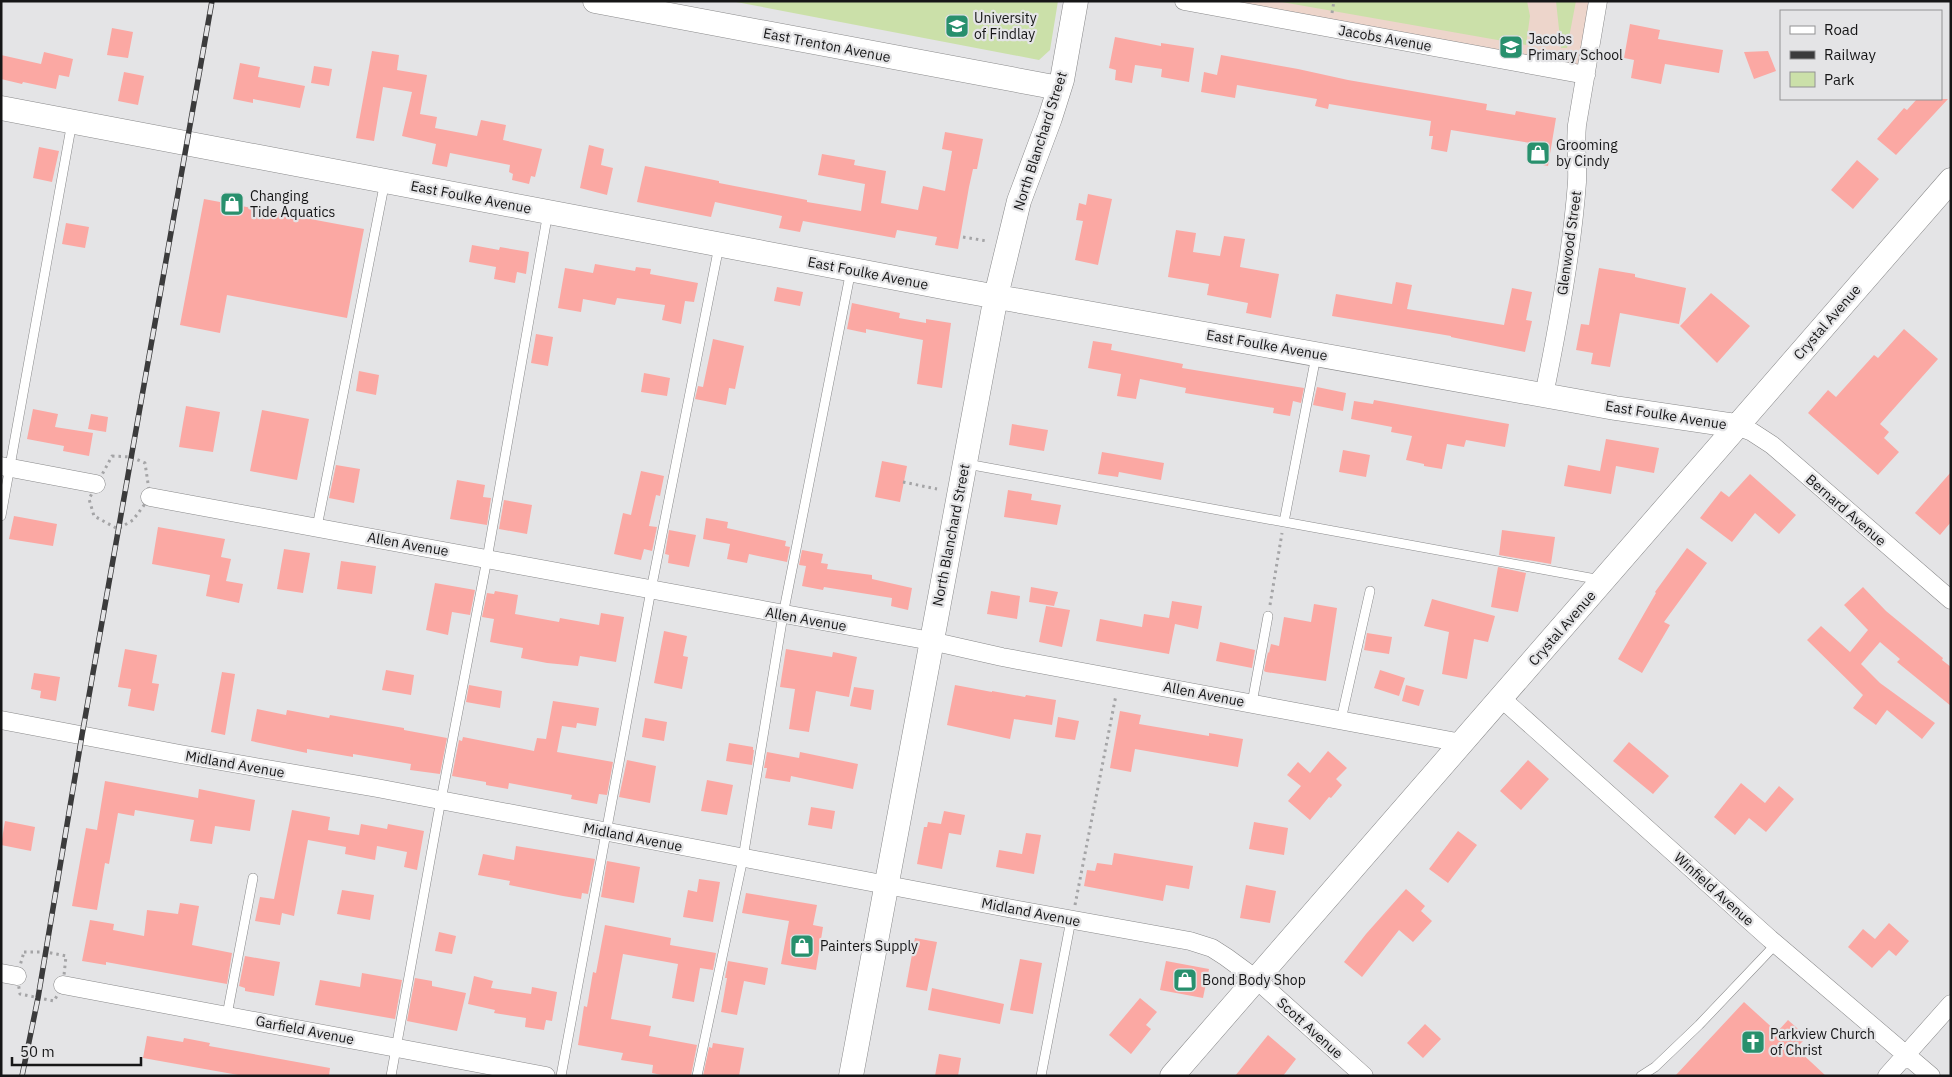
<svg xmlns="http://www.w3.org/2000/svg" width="1952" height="1077" font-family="'IBM Plex Sans',sans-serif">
<rect width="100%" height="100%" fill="#e4e4e6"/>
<path fill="#edd5cb" d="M 1184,1 L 1598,1 L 1586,75 Z"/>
<path fill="#cbe0a9" d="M 731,1 L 1058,1 L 1050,50 L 1039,60 Z
M 1276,1 L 1527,1 L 1530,16 L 1526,45 Z
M 1556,1 L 1576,1 L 1567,48 L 1561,48 Z"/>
<path fill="#fba8a3" d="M 1630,24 L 1660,30 L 1658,39 L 1723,50 L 1719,73 L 1665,64 L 1661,84 L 1631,78 L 1634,60 L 1624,58 Z
M 112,28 L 133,32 L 128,58 L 107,55 Z
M 1115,37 L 1161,46 L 1161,43 L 1194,48 L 1189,82 L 1161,77 L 1162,69 L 1135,65 L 1132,83 L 1115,80 L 1116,70 L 1109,68 Z
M 372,51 L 399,55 L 397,70 L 427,75 L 420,114 L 437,117 L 435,128 L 477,136 L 481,120 L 506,125 L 503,140 L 542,149 L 535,177 L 531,176 L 529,184 L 512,180 L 513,174 L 509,172 L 510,165 L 450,153 L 447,167 L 432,164 L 436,144 L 402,136 L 412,92 L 383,87 L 374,141 L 356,138 Z
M 1768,51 L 1776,71 L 1754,79 L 1744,52 Z
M 44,52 L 73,59 L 69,77 L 59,75 L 56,89 L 23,82 L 22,84 L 1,79 L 1,55 L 41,64 Z
M 1221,55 L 1298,69 L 1348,80 L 1487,104 L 1486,110 L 1515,115 L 1516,111 L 1556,118 L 1548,166 L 1527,162 L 1530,143 L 1451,130 L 1447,152 L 1431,149 L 1433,136 L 1429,136 L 1431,121 L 1329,104 L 1328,109 L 1315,106 L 1317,99 L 1237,85 L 1235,98 L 1201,92 L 1204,72 L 1217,75 Z
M 240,63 L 260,67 L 258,77 L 305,86 L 300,108 L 253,99 L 253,103 L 233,99 Z
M 314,66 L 332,69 L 329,86 L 311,83 Z
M 124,72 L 144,76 L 138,105 L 118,101 Z
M 1917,99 L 1948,99 L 1896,155 L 1877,139 L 1904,108 L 1907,110 Z
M 945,132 L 983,139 L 977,169 L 973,169 L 969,187 L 958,249 L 935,245 L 937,237 L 897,230 L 895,238 L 803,221 L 800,232 L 779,228 L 782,216 L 715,202 L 711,217 L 637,202 L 645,166 L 719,181 L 719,183 L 807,200 L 807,202 L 861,211 L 865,184 L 818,175 L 822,154 L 855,160 L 854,165 L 886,171 L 881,203 L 918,210 L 923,186 L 945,191 L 952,151 L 942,149 Z
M 589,145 L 604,149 L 601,165 L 613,168 L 607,195 L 580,188 Z
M 39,147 L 59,151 L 52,182 L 33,178 Z
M 1857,160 L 1879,179 L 1853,209 L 1831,190 Z
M 1088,194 L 1112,199 L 1098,265 L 1075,260 L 1083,221 L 1076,220 L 1079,203 L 1086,205 Z
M 204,199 L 364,229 L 347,318 L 227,295 L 220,333 L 180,325 Z
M 66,223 L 89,227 L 85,248 L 62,244 Z
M 1176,230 L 1196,233 L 1193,252 L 1220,256 L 1224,236 L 1245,239 L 1240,267 L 1279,274 L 1271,318 L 1246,313 L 1248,303 L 1207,295 L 1209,284 L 1168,277 Z
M 472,245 L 499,250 L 500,247 L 529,252 L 526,274 L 517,272 L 515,283 L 494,279 L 496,267 L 469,262 Z
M 595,264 L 635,271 L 636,267 L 651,269 L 650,274 L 698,283 L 694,302 L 685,301 L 681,324 L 662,320 L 665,305 L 617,298 L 615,305 L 583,299 L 581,312 L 558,308 L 565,268 L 593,273 Z
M 1599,268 L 1635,274 L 1635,277 L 1686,288 L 1679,324 L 1620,313 L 1610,367 L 1591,364 L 1593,353 L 1576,350 L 1581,324 L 1589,325 Z
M 1396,282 L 1412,285 L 1407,309 L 1504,325 L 1512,288 L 1532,292 L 1526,320 L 1532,321 L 1525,352 L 1451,337 L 1451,336 L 1332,316 L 1336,294 L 1392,304 Z
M 777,287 L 803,292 L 800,306 L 774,301 Z
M 1711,293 L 1750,326 L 1717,363 L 1680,326 Z
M 852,303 L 900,313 L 899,318 L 926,323 L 926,319 L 951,323 L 942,388 L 917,384 L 923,340 L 866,329 L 866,333 L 847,329 Z
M 1904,329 L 1938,359 L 1880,424 L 1889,432 L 1884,438 L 1899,452 L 1878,475 L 1808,413 L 1828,390 L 1836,397 L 1874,355 L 1878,358 Z
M 536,334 L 553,337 L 548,366 L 531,363 Z
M 713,339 L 744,346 L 735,389 L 729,388 L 726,405 L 695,399 L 698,386 L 703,387 Z
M 1093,341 L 1112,344 L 1111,350 L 1183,364 L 1182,368 L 1304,388 L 1301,403 L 1293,401 L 1290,416 L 1273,413 L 1274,408 L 1185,393 L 1186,388 L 1140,379 L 1136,399 L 1117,396 L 1121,374 L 1088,368 Z
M 359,371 L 379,375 L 376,395 L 356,391 Z
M 644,373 L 670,378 L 667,396 L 641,392 Z
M 1317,387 L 1346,393 L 1343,411 L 1313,405 Z
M 1374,400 L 1509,424 L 1505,447 L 1466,440 L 1464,447 L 1447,444 L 1442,469 L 1424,466 L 1424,464 L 1406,460 L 1412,436 L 1391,432 L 1392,427 L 1351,419 L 1354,401 L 1373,404 Z
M 186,406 L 220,412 L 213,452 L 179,447 Z
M 33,409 L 58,414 L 55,427 L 93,433 L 89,456 L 63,451 L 64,446 L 27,439 Z
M 262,410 L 309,419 L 297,480 L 250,471 Z
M 91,414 L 108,417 L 106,432 L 88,429 Z
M 1012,424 L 1048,430 L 1044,451 L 1009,445 Z
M 1606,439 L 1659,448 L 1654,473 L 1616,466 L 1611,494 L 1564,486 L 1568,465 L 1600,471 Z
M 1343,450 L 1370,455 L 1366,477 L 1339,472 Z
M 1102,452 L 1164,463 L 1161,480 L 1119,472 L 1118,477 L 1098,474 Z
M 882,461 L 907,466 L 900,502 L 875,497 Z
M 336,465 L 360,469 L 354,503 L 329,498 Z
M 641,471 L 664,476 L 660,496 L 656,495 L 649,526 L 657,527 L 652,551 L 644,549 L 641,560 L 614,554 L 623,513 L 631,515 Z
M 1951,472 L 1951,522 L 1940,535 L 1915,513 Z
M 1750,474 L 1796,515 L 1779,534 L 1755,513 L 1732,542 L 1700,518 L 1721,491 L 1729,497 Z
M 457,480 L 485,485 L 483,497 L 491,498 L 487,525 L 450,519 Z
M 1008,490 L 1032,494 L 1031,500 L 1061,505 L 1057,525 L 1004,517 Z
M 504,500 L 532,505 L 527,534 L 499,529 Z
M 14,516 L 57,524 L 53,546 L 9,539 Z
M 706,518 L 728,522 L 727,528 L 786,541 L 785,546 L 790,547 L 787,562 L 749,554 L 747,563 L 727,559 L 730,544 L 703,539 Z
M 158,527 L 225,539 L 221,557 L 231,559 L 226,581 L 243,584 L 239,603 L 206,596 L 210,575 L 152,564 Z
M 669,530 L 696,535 L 689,567 L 668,563 L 669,555 L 665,554 Z
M 1502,530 L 1555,537 L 1551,564 L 1499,555 Z
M 1687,548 L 1707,563 L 1664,622 L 1670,625 L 1642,673 L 1618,659 L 1656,593 L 1655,592 Z
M 284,549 L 310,553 L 303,593 L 277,589 Z
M 802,550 L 823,554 L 821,563 L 828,564 L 827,569 L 872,575 L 872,579 L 912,588 L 908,610 L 891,606 L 892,598 L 824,587 L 823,590 L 802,586 L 806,566 L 799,565 Z
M 341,561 L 376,566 L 372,594 L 337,589 Z
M 1498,567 L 1526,573 L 1518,612 L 1491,607 Z
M 435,583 L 475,590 L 470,615 L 452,612 L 448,635 L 426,630 Z
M 1031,587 L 1058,592 L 1054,606 L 1029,602 Z
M 1863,587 L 1886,611 L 1943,658 L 1942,660 L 1951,667 L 1951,706 L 1897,662 L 1900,659 L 1880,642 L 1861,664 L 1880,683 L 1935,723 L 1922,739 L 1887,710 L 1876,725 L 1853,708 L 1863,695 L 1807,640 L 1821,626 L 1850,652 L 1868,630 L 1844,605 Z
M 495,591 L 518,595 L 515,614 L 559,622 L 560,618 L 599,625 L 601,613 L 624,617 L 616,662 L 580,656 L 578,666 L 547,663 L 521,658 L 523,648 L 490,642 L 494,619 L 482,617 L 487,593 L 494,594 Z
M 991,591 L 1020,596 L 1017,619 L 987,614 Z
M 1432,599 L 1495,616 L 1488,642 L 1474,639 L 1467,679 L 1442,674 L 1449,632 L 1424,626 Z
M 1172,601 L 1202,606 L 1198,629 L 1175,624 L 1169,654 L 1096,641 L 1100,619 L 1142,627 L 1144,614 L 1169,618 Z
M 1314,604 L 1337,608 L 1326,681 L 1266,672 L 1264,671 L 1268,652 L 1269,653 L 1271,644 L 1279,646 L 1284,617 L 1311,622 Z
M 1046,606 L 1070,610 L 1062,647 L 1039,642 Z
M 664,631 L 687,636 L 683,656 L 688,657 L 682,689 L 654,683 Z
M 1367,633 L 1392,637 L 1389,654 L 1364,650 Z
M 1220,642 L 1255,650 L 1252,668 L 1216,661 Z
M 125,649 L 157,655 L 152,683 L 159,684 L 154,711 L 128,706 L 131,689 L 118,687 Z
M 786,649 L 832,657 L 833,652 L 857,657 L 849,697 L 816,691 L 809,732 L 789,729 L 795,689 L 780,687 Z
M 386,670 L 414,675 L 411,695 L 382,690 Z
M 1380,670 L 1405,678 L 1399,696 L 1374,688 Z
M 222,672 L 235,674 L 225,735 L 211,732 Z
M 34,673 L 60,677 L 56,701 L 40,698 L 41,691 L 31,689 Z
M 469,685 L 502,691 L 500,708 L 466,702 Z
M 955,685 L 992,692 L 992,691 L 1025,697 L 1026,695 L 1056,700 L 1052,725 L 1014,719 L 1010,739 L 947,725 Z
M 1406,685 L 1424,690 L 1419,706 L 1402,701 Z
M 854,687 L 874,690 L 871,710 L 850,706 Z
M 553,701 L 599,708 L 596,726 L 577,723 L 576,728 L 562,726 L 557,752 L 613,762 L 607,795 L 599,794 L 597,804 L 571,799 L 572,795 L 509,783 L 508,789 L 486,785 L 486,782 L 452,776 L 459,740 L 462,741 L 463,737 L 534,751 L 537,738 L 546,739 Z
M 257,709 L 286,715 L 287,710 L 329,718 L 330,715 L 404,728 L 404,730 L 447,738 L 440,774 L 410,770 L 411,764 L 353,754 L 353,757 L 307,749 L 307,753 L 251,741 Z
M 1120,711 L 1141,715 L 1139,724 L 1209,736 L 1209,733 L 1243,739 L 1238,767 L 1135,749 L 1131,772 L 1110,768 Z
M 1058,717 L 1079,721 L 1075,740 L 1055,737 Z
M 645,718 L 667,722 L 664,741 L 642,737 Z
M 1629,742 L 1669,776 L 1653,794 L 1613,761 Z
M 729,743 L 753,747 L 753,750 L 754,750 L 752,765 L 726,761 Z
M 1328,751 L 1347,768 L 1336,779 L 1342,785 L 1331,798 L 1329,797 L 1310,820 L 1288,801 L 1301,786 L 1287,775 L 1298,762 L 1310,773 Z
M 767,752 L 799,758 L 800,752 L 858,764 L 853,789 L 791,776 L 790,782 L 765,778 L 767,768 L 764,768 Z
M 627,760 L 656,766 L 650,803 L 619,797 Z
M 1528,760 L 1549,779 L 1521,810 L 1500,791 Z
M 707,780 L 733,785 L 727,815 L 701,811 Z
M 105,781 L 198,798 L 199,789 L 255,800 L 250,831 L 215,826 L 212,844 L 190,841 L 194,820 L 135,810 L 134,816 L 118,813 L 109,864 L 105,863 L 97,910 L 72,906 L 86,828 L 97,830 Z
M 1741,783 L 1765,803 L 1779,786 L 1794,799 L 1766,832 L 1749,818 L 1735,835 L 1714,817 Z
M 811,807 L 835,811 L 832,829 L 808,825 Z
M 292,810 L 330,817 L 328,830 L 359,835 L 361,824 L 387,829 L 388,824 L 424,831 L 417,870 L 404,867 L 407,852 L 377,846 L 375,860 L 345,854 L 346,847 L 308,840 L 294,916 L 282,913 L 280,925 L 255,921 L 260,897 L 274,899 Z
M 944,811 L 965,815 L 961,835 L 949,833 L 942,869 L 917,864 L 924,827 L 927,827 L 928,822 L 941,824 Z
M 5,821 L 35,827 L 31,851 L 1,845 Z
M 1254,822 L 1288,828 L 1284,855 L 1249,849 Z
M 1458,831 L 1477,845 L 1448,883 L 1429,869 Z
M 1026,833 L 1041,835 L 1034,874 L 996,867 L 999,850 L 1022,854 Z
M 516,846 L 595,859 L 588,894 L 582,893 L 581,899 L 563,896 L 509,885 L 510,881 L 478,875 L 483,854 L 514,860 Z
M 1114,853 L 1193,866 L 1189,889 L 1166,885 L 1163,901 L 1084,886 L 1087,870 L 1095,871 L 1097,863 L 1112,865 Z
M 607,861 L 640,867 L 634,903 L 601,897 Z
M 699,879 L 720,882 L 713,922 L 683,917 L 688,890 L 697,892 Z
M 1246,885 L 1276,891 L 1270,923 L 1240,918 Z
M 1406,889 L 1425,906 L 1421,911 L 1432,921 L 1413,942 L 1399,930 L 1362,977 L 1344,962 L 1366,934 Z
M 342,890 L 374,895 L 370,920 L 337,914 Z
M 746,893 L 817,905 L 813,925 L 823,927 L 816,970 L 781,964 L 789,921 L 742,913 Z
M 180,903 L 199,906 L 192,945 L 232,953 L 227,984 L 106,962 L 106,965 L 82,961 L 90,920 L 114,924 L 113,930 L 144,936 L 147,910 L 178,914 Z
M 1889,923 L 1909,941 L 1896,956 L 1889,950 L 1872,968 L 1848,947 L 1863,929 L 1875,939 Z
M 605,925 L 671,938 L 670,945 L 716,953 L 713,970 L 700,968 L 694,1002 L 672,998 L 678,964 L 623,954 L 611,1019 L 651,1026 L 649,1036 L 697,1045 L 691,1076 L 666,1076 L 652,1073 L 653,1065 L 621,1060 L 623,1053 L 578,1045 L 584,1006 L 587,1007 L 593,972 L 596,973 Z
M 439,932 L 456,936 L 452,954 L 435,951 Z
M 915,938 L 937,942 L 927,991 L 906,987 Z
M 245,956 L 280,962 L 274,996 L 245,991 L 245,988 L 239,986 Z
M 1020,959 L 1042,963 L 1033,1014 L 1010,1010 Z
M 728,961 L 768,968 L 765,985 L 744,981 L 737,1015 L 721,1012 L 727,978 L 725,978 Z
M 1166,961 L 1209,969 L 1203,998 L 1160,990 Z
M 362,973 L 402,980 L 395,1019 L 315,1005 L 320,980 L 360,987 Z
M 474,976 L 493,981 L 491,988 L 531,994 L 532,987 L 557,992 L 552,1021 L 546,1020 L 544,1030 L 525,1027 L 526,1018 L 494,1013 L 495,1010 L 468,1004 Z
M 415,978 L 432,981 L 432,986 L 466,993 L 457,1031 L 407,1021 Z
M 932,988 L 1004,1004 L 1000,1024 L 928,1010 Z
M 1140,998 L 1157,1012 L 1146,1025 L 1151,1029 L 1131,1054 L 1109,1035 Z
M 1744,1002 L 1777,1032 L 1788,1020 L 1807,1037 L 1796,1048 L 1826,1076 L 1675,1076 Z
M 1425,1024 L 1441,1039 L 1423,1058 L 1407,1043 Z
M 1268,1035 L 1296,1059 L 1283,1076 L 1235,1076 Z
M 147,1036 L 183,1042 L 184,1038 L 210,1043 L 209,1046 L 330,1068 L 329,1076 L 244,1076 L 143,1058 Z
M 713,1043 L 744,1048 L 739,1076 L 703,1076 L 709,1047 L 712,1048 Z
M 939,1054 L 961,1058 L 958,1076 L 935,1076 Z"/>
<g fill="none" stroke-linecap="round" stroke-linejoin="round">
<g stroke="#89898a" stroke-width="10">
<path id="lane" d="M 967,464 L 1601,580
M 1,516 L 72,122
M 1284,522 L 1316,356
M 317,527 L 385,181
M 1252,703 L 1268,616
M 1341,720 L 1370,591
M 227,1015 L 253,878
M 391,1076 L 438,816 L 487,559 L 548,212
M 561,1076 L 651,590 L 719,246
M 697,1076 L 743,858 L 783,615 L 851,270
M 1041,1076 L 1071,920
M 1641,1076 L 1655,1067 L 1699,1025 L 1776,944"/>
</g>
<g stroke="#89898a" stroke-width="19">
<path id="street" d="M 1184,1 L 1586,75
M 1544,395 C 1558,327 1572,252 1577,182 C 1578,163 1575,144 1577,125 L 1598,1
M 1737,426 L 1752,432 L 1772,445 L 1951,600
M 1,466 L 96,484
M 150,497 L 931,641 L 1002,657 L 1462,743
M 1501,698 L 1770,939 L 1931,1076
M 1,720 L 180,754 L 377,788 L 1013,909 L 1190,941 L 1212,948 L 1226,957 L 1256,979 L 1364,1076
M 1,973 L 17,976
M 63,985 L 546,1076
M 1887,1076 L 1951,1004"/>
</g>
<g stroke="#89898a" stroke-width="25">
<path id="secondary" d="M 595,1 L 1059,88
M 1,108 L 948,288 L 1615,408 L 1737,426
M 851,1076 L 996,296 L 1019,201 L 1050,118 L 1062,80 L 1076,1
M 1172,1076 L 1951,180"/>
</g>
<path stroke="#a4a4a6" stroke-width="3" stroke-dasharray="2.5 4" stroke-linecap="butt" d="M 1332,13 L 1334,1
M 963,237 L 987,241
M 112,456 L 131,457 L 145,463 L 150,497 L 133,520 L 118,529 L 94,516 L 89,499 Z
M 903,482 L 937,489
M 1270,605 L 1282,533
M 1075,905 L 1116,695
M 24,952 L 46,952 L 66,956 L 63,985 L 54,1001 L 20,994 L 17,976 Z"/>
<use href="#lane" stroke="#fff" stroke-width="9"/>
<use href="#street" stroke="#fff" stroke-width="18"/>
<use href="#secondary" stroke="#fff" stroke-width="24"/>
<g stroke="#3b3b3c" stroke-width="5.5">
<path id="rail" d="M 22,1076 L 38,998 L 82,735 L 212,1"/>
</g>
<use href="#rail" stroke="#e4e4e6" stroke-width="4" stroke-dasharray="11" stroke-linecap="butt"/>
</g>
<defs>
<g id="university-square" transform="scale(1.25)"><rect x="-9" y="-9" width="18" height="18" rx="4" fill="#28906d" stroke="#e4e4e6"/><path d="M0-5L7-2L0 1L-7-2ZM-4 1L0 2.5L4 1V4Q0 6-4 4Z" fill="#fff"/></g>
<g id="school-square" transform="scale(1.25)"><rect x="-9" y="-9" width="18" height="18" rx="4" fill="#28906d" stroke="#e4e4e6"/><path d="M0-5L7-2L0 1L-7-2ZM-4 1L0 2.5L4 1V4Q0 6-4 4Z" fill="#fff"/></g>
<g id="shop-square" transform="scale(1.25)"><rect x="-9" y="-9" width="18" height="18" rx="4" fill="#28906d" stroke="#e4e4e6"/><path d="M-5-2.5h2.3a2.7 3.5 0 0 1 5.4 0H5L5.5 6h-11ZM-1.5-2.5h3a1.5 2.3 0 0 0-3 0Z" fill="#fff"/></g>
<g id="church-square" transform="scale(1.25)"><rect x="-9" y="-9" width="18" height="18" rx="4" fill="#28906d" stroke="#e4e4e6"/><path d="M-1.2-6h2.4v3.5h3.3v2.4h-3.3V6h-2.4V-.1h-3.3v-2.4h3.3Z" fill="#fff"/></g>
</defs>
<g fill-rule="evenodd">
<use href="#university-square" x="957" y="26"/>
<use href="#school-square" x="1511" y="47"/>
<use href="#shop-square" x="1538" y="153"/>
<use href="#shop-square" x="232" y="204"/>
<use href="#shop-square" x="802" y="946"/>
<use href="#shop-square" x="1185" y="980"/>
<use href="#church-square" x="1753" y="1042"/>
</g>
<g text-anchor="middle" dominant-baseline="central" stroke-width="4.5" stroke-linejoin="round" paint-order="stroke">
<g font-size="14" fill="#161617" stroke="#e4e4e6" text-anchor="start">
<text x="974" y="18">University<tspan x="974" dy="16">of Findlay</tspan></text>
<text x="1528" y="39">Jacobs<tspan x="1528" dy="16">Primary School</tspan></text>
<text x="1556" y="145">Grooming<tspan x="1556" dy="16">by Cindy</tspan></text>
<text x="250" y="196">Changing<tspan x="250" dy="16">Tide Aquatics</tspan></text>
<text x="820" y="946">Painters Supply</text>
<text x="1202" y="980">Bond Body Shop</text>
<text x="1770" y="1034">Parkview Church<tspan x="1770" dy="16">of Christ</tspan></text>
</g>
<g font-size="14" fill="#161617" stroke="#e4e4e6">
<text transform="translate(1385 38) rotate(10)">Jacobs Avenue</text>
<text transform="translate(827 45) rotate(11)">East Trenton Avenue</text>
<text transform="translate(1040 141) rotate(-72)">North Blanchard Street</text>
<text transform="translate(471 197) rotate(11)">East Foulke Avenue</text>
<text transform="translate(1569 243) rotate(-82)">Glenwood Street</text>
<text transform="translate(868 273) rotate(11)">East Foulke Avenue</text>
<text transform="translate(1827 322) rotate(-49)">Crystal Avenue</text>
<text transform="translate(1267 345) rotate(10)">East Foulke Avenue</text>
<text transform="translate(1666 415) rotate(9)">East Foulke Avenue</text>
<text transform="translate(1846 510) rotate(41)">Bernard Avenue</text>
<text transform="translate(951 535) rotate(-79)">North Blanchard Street</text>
<text transform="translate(408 544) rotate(10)">Allen Avenue</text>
<text transform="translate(806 619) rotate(10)">Allen Avenue</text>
<text transform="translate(1562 628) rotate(-49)">Crystal Avenue</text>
<text transform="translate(1204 694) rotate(11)">Allen Avenue</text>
<text transform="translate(235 764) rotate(10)">Midland Avenue</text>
<text transform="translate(633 837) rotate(11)">Midland Avenue</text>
<text transform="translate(1714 889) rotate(42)">Winfield Avenue</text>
<text transform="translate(1031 912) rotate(11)">Midland Avenue</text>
<text transform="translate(1310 1028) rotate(42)">Scott Avenue</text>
<text transform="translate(305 1030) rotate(11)">Garfield Avenue</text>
</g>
</g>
<rect width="1952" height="1077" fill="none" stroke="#161617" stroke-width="5"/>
<rect x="1780" y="10" width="162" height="90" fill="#e4e4e6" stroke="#929293"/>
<rect x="1790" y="26" width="25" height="8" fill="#ffffff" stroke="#929293"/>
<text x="1824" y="35" font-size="15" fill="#161617">Road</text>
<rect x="1790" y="51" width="25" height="8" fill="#3b3b3c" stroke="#929293"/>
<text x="1824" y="60" font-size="15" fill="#161617">Railway</text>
<rect x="1790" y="72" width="25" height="15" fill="#cbe0a9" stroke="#929293"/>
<text x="1824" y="85" font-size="15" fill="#161617">Park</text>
<path d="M12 1057v8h129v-8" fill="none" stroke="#161617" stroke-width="2.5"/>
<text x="20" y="1057" font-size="15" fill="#161617" stroke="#e4e4e6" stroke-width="4" paint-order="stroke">50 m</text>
</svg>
